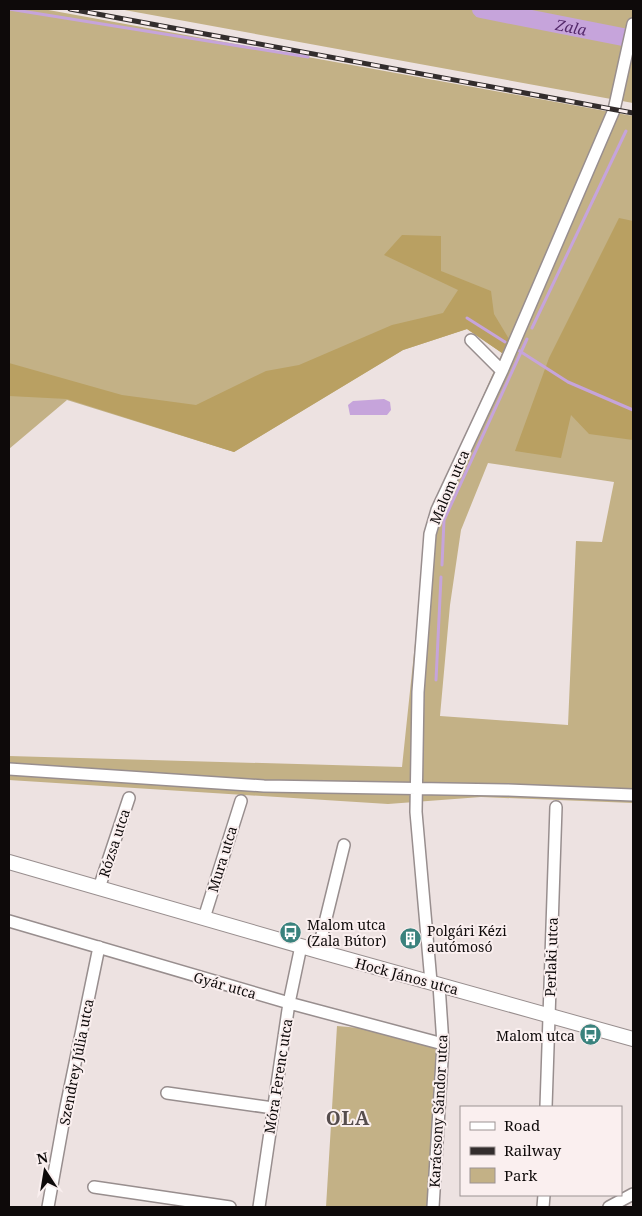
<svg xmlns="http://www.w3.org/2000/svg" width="642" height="1216" font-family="'Noto Serif',serif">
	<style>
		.green { fill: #c3b186; fill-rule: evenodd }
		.forest { fill: #b9a062 }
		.water { fill: #c6a4db }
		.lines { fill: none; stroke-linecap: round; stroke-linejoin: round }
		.stream { stroke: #c6a4db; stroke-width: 3 }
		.river { stroke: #c6a4db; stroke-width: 18 }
		.minor-casing { stroke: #988e8e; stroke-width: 14 }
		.major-casing { stroke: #988e8e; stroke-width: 16 }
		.minor { stroke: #fff; stroke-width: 11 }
		.major { stroke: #fff; stroke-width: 14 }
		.rail-casing { stroke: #332d2d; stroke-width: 5 }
		.rail { stroke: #faefef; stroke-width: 3; stroke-dasharray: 9; stroke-linecap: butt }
		.labels { text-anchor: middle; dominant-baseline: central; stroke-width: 4; stroke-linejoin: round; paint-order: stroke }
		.street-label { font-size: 14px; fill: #0e0a0a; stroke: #faefef }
		.poi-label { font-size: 14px; fill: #0e0a0a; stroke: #faefef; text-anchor: start }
		.water-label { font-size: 15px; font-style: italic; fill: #54296b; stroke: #faefef }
		.district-label { font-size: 19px; font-weight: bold; letter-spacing: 1px; fill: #564d4d; stroke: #faefef }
	</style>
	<rect width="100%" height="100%" fill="#ede2e1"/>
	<path class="green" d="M 9,9 L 43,9 L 633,116 L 633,803 L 481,797 L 388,804 L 9,780 L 9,756 L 402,767 L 428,520 L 502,353 L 467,329 L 403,350 L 234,452 L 67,400 L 9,449 ZM 488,463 L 614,482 L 602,542 L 576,541 L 568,725 L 440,716 L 450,605 L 461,530 Z
		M 119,9 L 633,9 L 633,103 Z
		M 337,1026 L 360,1028 L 437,1048 L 427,1207 L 326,1207 Z"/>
	<path class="forest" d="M 619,218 L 633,221 L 633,440 L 589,434 L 571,415 L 561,458 L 515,451 L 549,358 Z
		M 402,235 L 441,236 L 441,271 L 491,291 L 494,314 L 509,339 L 502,353 L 467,329 L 403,350 L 234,452 L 67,399 L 9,396 L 9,363 L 122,395 L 196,405 L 266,371 L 299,365 L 392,325 L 443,313 L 458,290 L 384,255 Z"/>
	<path class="water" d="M 384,399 L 390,402 L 391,410 L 387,415 L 350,415 L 348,405 L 353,401 Z"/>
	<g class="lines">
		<path class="stream" d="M 9,9 L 308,57
			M 467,318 L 505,342
			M 532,328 L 626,131
			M 518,350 L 568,382 L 633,410
			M 442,565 L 444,520 L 527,339
			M 436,680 L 441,577"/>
		<path class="river" id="s1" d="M 481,9 L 633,39"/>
		<defs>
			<path id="minor" d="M 471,340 L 502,371
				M 9,769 L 264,786 L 507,790 L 633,795
				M 99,888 L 129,798
				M 204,918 L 241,801
				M 9,921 L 289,1003 L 443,1044
				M 318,951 L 344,845
				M 431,982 L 416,812 L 418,692 L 430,534 L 437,510 L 502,371 L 614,110 L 633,24
				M 167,1093 L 273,1108
				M 546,1107 L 556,807
				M 94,1187 L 230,1207
				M 48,1207 L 66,1107 L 99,947
				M 259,1207 L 289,1003 L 301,946
				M 433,1207 L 443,1044 L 439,985
				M 543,1207 L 544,1195
				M 609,1207 L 633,1194"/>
			<path id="major" d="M 9,862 L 318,951 L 633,1039"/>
		</defs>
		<use href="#minor" class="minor-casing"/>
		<use href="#major" class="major-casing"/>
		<use href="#minor" class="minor"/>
		<use href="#major" class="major"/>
		<defs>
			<path id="rail" d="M 70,9 L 633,113"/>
		</defs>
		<use href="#rail" class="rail-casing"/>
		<use href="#rail" class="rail"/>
	</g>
	<defs>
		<symbol id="bus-disc" viewBox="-11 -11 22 22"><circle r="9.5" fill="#3a827d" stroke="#faefef"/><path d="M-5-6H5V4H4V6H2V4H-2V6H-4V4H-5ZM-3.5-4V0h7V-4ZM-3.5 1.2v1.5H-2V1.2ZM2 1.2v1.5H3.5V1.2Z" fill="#fff"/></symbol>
		<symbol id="building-disc" viewBox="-11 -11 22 22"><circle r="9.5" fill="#3a827d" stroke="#faefef"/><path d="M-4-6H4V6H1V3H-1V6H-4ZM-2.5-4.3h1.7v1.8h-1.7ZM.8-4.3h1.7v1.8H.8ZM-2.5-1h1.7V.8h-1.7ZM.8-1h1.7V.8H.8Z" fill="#fff"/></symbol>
	</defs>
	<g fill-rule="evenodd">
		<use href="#bus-disc" x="278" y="920" width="25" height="25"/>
		<use href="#building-disc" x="398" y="926" width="25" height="25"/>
		<use href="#bus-disc" x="578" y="1022" width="25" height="25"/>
	</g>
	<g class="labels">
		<g class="street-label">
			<text transform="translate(449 487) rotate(-67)">Malom utca</text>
			<text transform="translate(114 843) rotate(-72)">Rózsa utca</text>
			<text transform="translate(222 859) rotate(-73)">Mura utca</text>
			<text transform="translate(551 957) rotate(-88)">Perlaki utca</text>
			<text transform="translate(407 976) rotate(15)">Hock János utca</text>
			<text transform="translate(225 985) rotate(16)">Gyár utca</text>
			<text transform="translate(76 1062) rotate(-79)">Szendrey Júlia utca</text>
			<text transform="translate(278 1076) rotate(-81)">Móra Ferenc utca</text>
			<text transform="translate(438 1111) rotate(-87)">Karácsony Sándor utca</text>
		</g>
		<g class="poi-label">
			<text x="307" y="924">Malom utca<tspan x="307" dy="16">(Zala Bútor)</tspan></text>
			<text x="427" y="930">Polgári Kézi<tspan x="427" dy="16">autómosó</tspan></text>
			<text x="575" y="1035" text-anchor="end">Malom utca</text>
		</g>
		<g class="water-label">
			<text stroke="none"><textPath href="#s1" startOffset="92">Zala</textPath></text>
		</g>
		<g class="district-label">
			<text x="348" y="1118">OLA</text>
		</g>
	</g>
	<rect width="642" height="1216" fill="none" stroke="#0e0a0a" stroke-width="20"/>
	<rect x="460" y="1106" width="162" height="90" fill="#faefef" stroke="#9c9393"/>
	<rect x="470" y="1122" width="25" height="8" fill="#ffffff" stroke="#9c9393"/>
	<text x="504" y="1131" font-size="15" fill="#0e0a0a">Road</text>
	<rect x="470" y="1147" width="25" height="8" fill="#332d2d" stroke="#9c9393"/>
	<text x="504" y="1156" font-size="15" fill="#0e0a0a">Railway</text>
	<rect x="470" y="1168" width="25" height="15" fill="#c3b186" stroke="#9c9393"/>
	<text x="504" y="1181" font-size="15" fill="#0e0a0a">Park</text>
	<g transform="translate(45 1171) rotate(348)" stroke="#faefef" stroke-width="4" paint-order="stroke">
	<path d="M0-4L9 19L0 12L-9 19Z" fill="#0e0a0a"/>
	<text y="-8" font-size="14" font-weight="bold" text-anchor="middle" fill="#0e0a0a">N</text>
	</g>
</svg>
